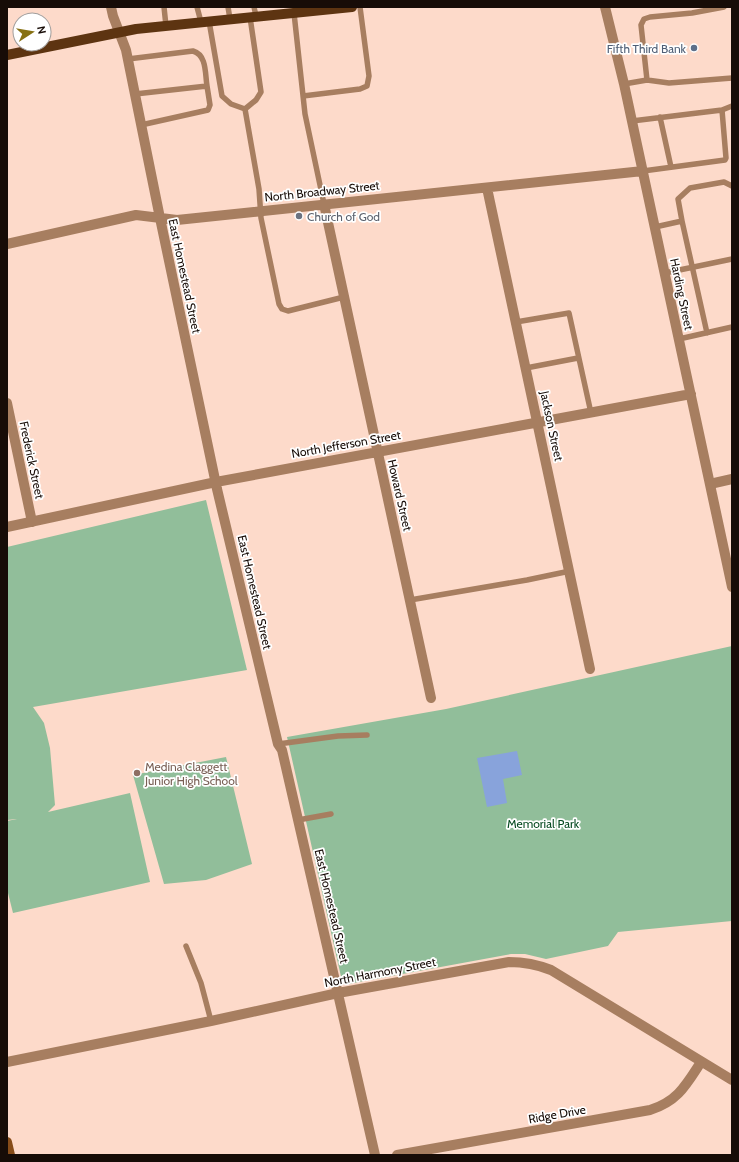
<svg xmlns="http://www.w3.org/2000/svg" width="739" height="1162" font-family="Cabin,sans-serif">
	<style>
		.green { fill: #91be9a }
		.water { fill: #88a3db }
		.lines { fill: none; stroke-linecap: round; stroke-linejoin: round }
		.lane { stroke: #a77e60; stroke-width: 5.5 }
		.street { stroke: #a77e60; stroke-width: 10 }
		.secondary { stroke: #874c19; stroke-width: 10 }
		.primary { stroke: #5d3411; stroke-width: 10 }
		.service-dot { fill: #5c6f8a; stroke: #fff; stroke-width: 1.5 }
		.worship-dot { fill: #6b7280; stroke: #fff; stroke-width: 1.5 }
		.education-dot { fill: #8d6e63; stroke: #fff; stroke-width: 1.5 }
		.labels { text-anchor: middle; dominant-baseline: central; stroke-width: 3.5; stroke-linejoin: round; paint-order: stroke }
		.service-label { font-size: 12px; fill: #4e5e75; stroke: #fff; text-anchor: end }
		.street-label { font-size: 12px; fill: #170c07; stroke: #fff }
		.worship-label { font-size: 12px; fill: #5b616d; stroke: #fff; text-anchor: start }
		.education-label { font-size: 12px; fill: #785e54; stroke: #fff; text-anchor: start }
		.park-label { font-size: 12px; fill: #064b21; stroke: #fff }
	</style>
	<rect width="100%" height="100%" fill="#fddaca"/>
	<path class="green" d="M 206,500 L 247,670 L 33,707 L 44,723 L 50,748 L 55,805 L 48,812 L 130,793 L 150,882 L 13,913 L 7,889 L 7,821 L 17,819 L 7,820 L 7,547 Z
		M 732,646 L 732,921 L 618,932 L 608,946 L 546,959 L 525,954 L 511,954 L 348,984 L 342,981 L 287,737 L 446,709 Z
		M 226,757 L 252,864 L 206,880 L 164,884 L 133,775 Z"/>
	<path class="water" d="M 517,751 L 522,775 L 503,779 L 507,803 L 487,807 L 477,758 Z"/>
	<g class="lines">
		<path class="lane" d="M 164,7 L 166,26
			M 197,7 L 201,22
			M 228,7 L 230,19
			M 254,7 L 256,16
			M 294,13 L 305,114 L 324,204
			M 250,17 L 261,92 L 256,100 L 245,109 L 259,189 L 261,218 L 279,304 L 282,309 L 288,311 L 344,297
			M 209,21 L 222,96 L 231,104 L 245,109
			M 128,59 L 193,51 C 207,55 205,74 207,86 L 135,94
			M 647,80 L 669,83 L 732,78
			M 624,84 L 647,80 L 641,25 L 644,19 L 650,17 L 692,13 L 724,7
			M 303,96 L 360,89 L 367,86 L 369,76 L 360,7
			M 660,117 L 671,167
			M 632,121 L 722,110 L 732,106
			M 141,125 L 208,110 L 210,105 L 207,86
			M 643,171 L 725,160 L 726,158 L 722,110
			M 682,221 L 707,333
			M 655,227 L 682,221 L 678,199 L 690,188 L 724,182 L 732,186
			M 665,273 L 732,259
			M 516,322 L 569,313 L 591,413
			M 679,339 L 732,327
			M 526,368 L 578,358
			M 410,600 L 527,580 L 570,571
			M 278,744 L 338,736 L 367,735
			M 298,820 L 331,814
			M 186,946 L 201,983 L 211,1021"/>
		<path class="street" d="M 111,7 L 113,16 L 126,50 L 160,218 L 217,489 L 278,744 L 282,750 L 375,1155
			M 605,7 L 624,84 L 732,587
			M 487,188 L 590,669
			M 324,204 L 431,698
			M 7,244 L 136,215 L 177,220 L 643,171
			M 7,403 L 32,522
			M 710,484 L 732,479
			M 7,527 L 216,482 L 691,394
			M 7,1062 L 211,1021 L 338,993 L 509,962 C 524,962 536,964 551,970 L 732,1080
			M 397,1155 L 650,1110 C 678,1101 686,1085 701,1062"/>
		<path class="secondary" d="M 7,1142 L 10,1155"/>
		<path class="primary" d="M 7,55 L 136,29 L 352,7"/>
	</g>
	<circle class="service-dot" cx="694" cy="48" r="4"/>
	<circle class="worship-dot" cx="299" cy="216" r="4"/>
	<circle class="education-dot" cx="137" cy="773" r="4"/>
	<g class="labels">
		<g class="service-label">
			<text x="686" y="48">Fifth Third Bank</text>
		</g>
		<g class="street-label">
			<text transform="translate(322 191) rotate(-6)">North Broadway Street</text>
			<text transform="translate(185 276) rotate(78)">East Homestead Street</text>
			<text transform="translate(682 294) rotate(78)">Harding Street</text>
			<text transform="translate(552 426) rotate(78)">Jackson Street</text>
			<text transform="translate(346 444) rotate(-10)">North Jefferson Street</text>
			<text transform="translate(32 460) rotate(78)">Frederick Street</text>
			<text transform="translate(400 495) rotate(77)">Howard Street</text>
			<text transform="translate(255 592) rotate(77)">East Homestead Street</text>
			<text transform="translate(332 906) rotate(77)">East Homestead Street</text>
			<text transform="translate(380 972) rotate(-11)">North Harmony Street</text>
			<text transform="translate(557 1114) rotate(-10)">Ridge Drive</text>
		</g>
		<g class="worship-label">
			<text x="307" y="216">Church of God</text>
		</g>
		<g class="education-label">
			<text x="145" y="766">Medina Claggett<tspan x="145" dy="14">Junior High School</tspan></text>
		</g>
		<g class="park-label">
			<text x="543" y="823">Memorial Park</text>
		</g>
	</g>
	<rect width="739" height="1162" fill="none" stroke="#170c07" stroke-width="16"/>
	<g transform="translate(32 32) rotate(78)"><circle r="19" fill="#ffffff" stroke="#a29e9c"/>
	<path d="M0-3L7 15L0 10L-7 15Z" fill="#877113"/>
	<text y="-6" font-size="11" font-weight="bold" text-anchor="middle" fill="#170c07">N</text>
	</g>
</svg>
